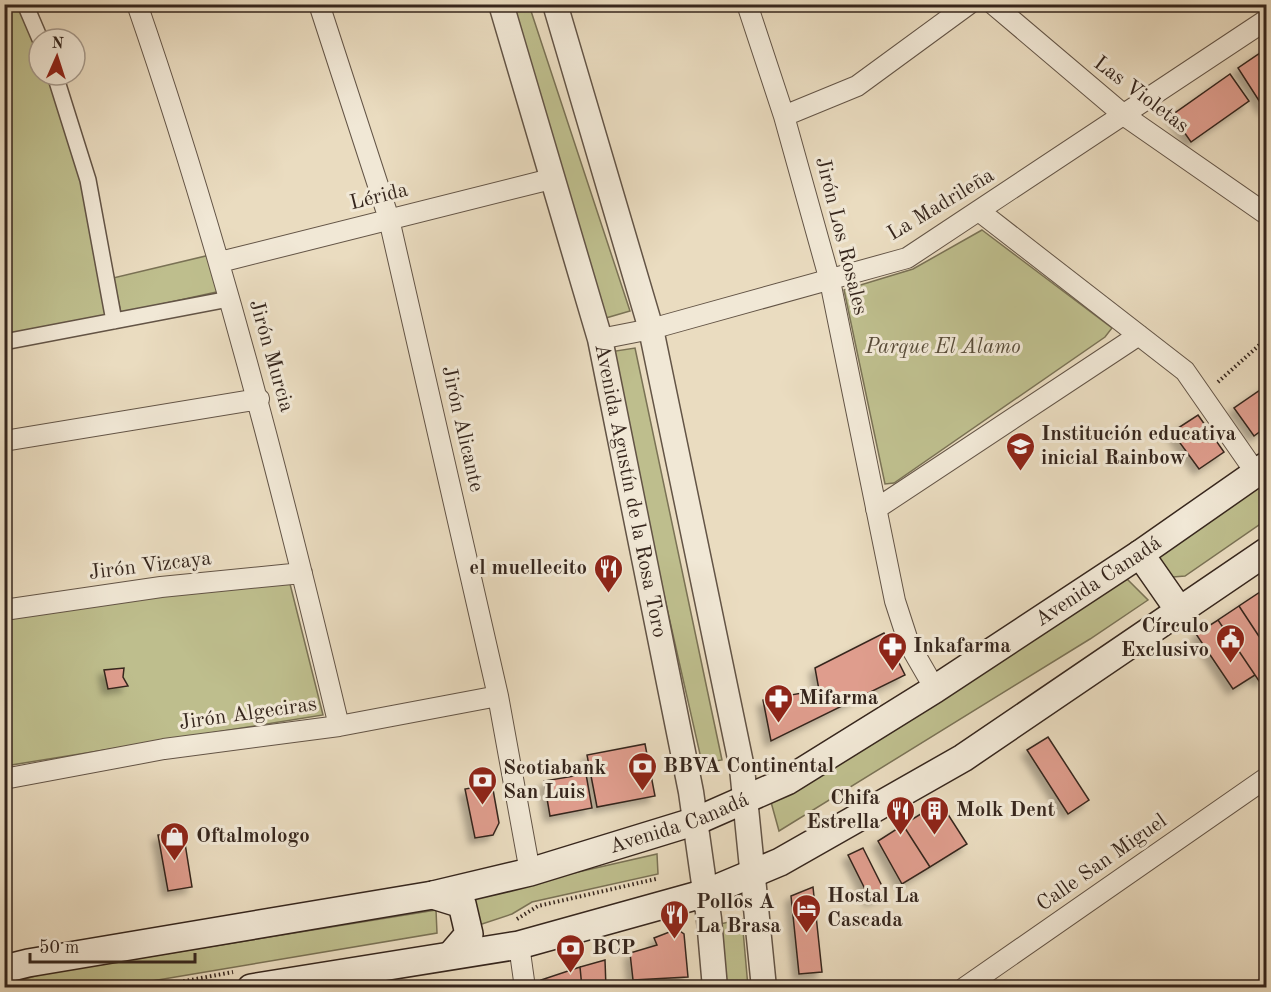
<svg xmlns="http://www.w3.org/2000/svg" width="1271" height="992" font-family="'Old Standard TT',serif">
	<style>
		.green { fill: #bebe8d; stroke: #7a7255; stroke-width: 1.5 }
		.building { fill: #df9d8d; stroke: #36261d; stroke-width: 1.5; filter: url(#shadow) }
		.lines { fill: none; stroke-linecap: round; stroke-linejoin: round }
		.pedestrian-casing { stroke: #635446; stroke-width: 18 }
		.minor-casing { stroke: #635446; stroke-width: 22 }
		.tertiary-casing { stroke: #635446; stroke-width: 27 }
		.secondary-casing { stroke: #36261d; stroke-width: 30 }
		.path { stroke: #36261d; stroke-width: 4; stroke-dasharray: 1.5 3; stroke-linecap: butt }
		.pedestrian { stroke: #f1e8d6; stroke-width: 15 }
		.minor { stroke: #f1e8d6; stroke-width: 20 }
		.tertiary { stroke: #f1e8d6; stroke-width: 24 }
		.secondary { stroke: #f1e8d6; stroke-width: 27 }
		.labels { text-anchor: middle; dominant-baseline: central; stroke-width: 6; stroke-linejoin: round; paint-order: stroke }
		.street-label { font-size: 21px; fill: #36261d; stroke: #f1e8d6 }
		.park-label { font-size: 21px; font-style: italic; fill: #584c39; stroke: #f1e8d6 }
		.poi-label { font-size: 21px; font-weight: bold; fill: #36261d; stroke: #f1e8d6; text-anchor: start }
	</style>
	<defs>
		<filter id="shadow"><feDropShadow dx="-5.5" dy="5.5" stdDeviation="3" flood-color="#0004"/></filter>
	</defs>
	<rect width="100%" height="100%" fill="#eadcc0"/>
	<filter id="stains"><feTurbulence type="fractalNoise" baseFrequency=".00333" numOctaves="4"/><feColorMatrix values="0 0 0 0 .2 0 0 0 0 .09 0 0 0 0 .02 0 0 0 .5 -.17"/></filter>
	<radialGradient id="worn" r=".72"><stop offset=".6" stop-color="#630" stop-opacity="0"/><stop offset="1" stop-color="#630" stop-opacity=".3"/></radialGradient>
	<path class="green" d="M 4,5 L 19,5 L 39,49 L 39,75 L 50,75 L 80,179 L 108,317 L 4,336 Z
		M 505,5 L 529,5 L 630,311 L 599,320 Z
		M 982,230 L 1112,328 L 1105,337 L 894,483 L 885,484 L 844,290 L 913,269 Z
		M 210,255 L 221,291 L 121,313 L 113,278 Z
		M 635,348 L 722,760 L 702,763 L 609,352 Z
		M 1266,478 L 1266,520 L 1185,576 L 1173,577 L 1155,562 L 1162,547 Z
		M 288,576 L 323,715 L 5,766 L 5,616 Z
		M 1125,577 L 1148,600 L 1090,639 L 779,831 L 771,802 Z
		M 657,854 L 658,874 L 532,902 L 512,914 L 476,926 L 473,896 Z
		M 436,910 L 437,933 L 116,987 L 5,988 L 5,985 L 42,974 Z
		M 742,919 L 748,987 L 726,987 L 720,924 Z"/>
	<path class="building" d="M 1266,49 L 1266,109 L 1265,110 L 1238,68 Z
		M 1230,74 L 1249,101 L 1191,142 L 1172,115 Z
		M 1266,386 L 1266,427 L 1254,436 L 1234,408 Z
		M 1198,415 L 1224,452 L 1199,469 L 1172,432 Z
		M 1260,592 L 1266,601 L 1266,647 L 1239,606 Z
		M 1239,606 L 1266,647 L 1266,676 L 1259,681 L 1218,620 Z
		M 1218,620 L 1255,675 L 1233,689 L 1196,634 Z
		M 884,633 L 905,675 L 771,741 L 763,700 L 819,690 L 815,668 Z
		M 124,668 L 123,677 L 128,686 L 108,689 L 104,670 Z
		M 1048,737 L 1089,800 L 1068,814 L 1027,750 Z
		M 645,744 L 655,796 L 597,807 L 587,755 Z
		M 586,774 L 592,808 L 550,816 L 544,781 Z
		M 492,784 L 499,823 L 493,835 L 475,838 L 465,789 Z
		M 940,802 L 967,844 L 930,867 L 903,825 Z
		M 903,825 L 930,867 L 902,884 L 878,841 Z
		M 183,831 L 192,887 L 168,891 L 158,835 Z
		M 863,848 L 886,894 L 871,901 L 848,855 Z
		M 813,887 L 822,972 L 799,974 L 791,896 Z
		M 677,929 L 684,934 L 688,977 L 633,980 L 630,953 L 657,945 L 654,938 Z
		M 605,960 L 606,988 L 582,988 L 580,967 Z
		M 580,967 L 582,988 L 542,988 L 541,980 Z"/>
	<g class="lines">
		<defs>
			<path id="pedestrian" d="M 25,4 L 40,39
				M 55,75 L 88,180 L 114,321
				M 4,342 L 229,299"/>
			<path id="minor" d="M 137,4 C 219,241 281,483 339,726
				M 319,4 L 389,219 L 498,696 L 530,872
				M 747,4 L 784,116 L 830,281 L 895,601 L 909,644 L 935,689
				M 993,4 L 1125,116 L 1266,214
				M 784,116 L 857,86 L 969,4
				M 979,211 L 1185,371 L 1256,473
				M 220,262 L 551,179
				M 600,339 L 651,329 L 907,258 L 1266,20
				M 4,441 L 259,399
				M 876,509 L 1139,335
				M 4,610 L 161,587 L 302,573
				M 4,779 L 164,749 L 339,726 L 498,696
				M 519,945 L 525,988
				M 964,988 L 1266,778
				M 1265,988 L 1266,987"/>
			<g id="tertiary">
				<path id="s1" d="M 501,4 L 600,339 L 691,792 L 709,919 L 715,988"/>
				<path d="M 555,4 L 651,329 L 742,768 L 764,988"/>
			</g>
			<g id="secondary">
				<path d="M 1140,554 L 1179,610"/>
				<path d="M 433,895 L 462,904 L 469,934 L 451,955"/>
				<path id="s2" d="M 4,969 L 28,963 L 433,895 L 530,872 L 696,821 L 787,781 L 935,689 L 1140,554 L 1266,466"/>
				<path d="M 251,988 L 519,945 L 706,893 L 780,862 L 963,758 L 1266,552"/>
			</g>
		</defs>
		<use href="#pedestrian" class="pedestrian-casing"/>
		<use href="#minor" class="minor-casing"/>
		<use href="#tertiary" class="tertiary-casing"/>
		<use href="#secondary" class="secondary-casing"/>
		<path class="path" d="M 1218,382 L 1266,339
			M 517,919 L 538,906 L 656,879
			M 148,988 L 233,972"/>
		<use href="#pedestrian" class="pedestrian"/>
		<use href="#minor" class="minor"/>
		<use href="#tertiary" class="tertiary"/>
		<use href="#secondary" class="secondary"/>
	</g>
	<defs>
		<symbol id="school-pin" viewBox="-11 -11 22 30"><path d="M0 17L-7.5 6A9.5 9.5 0 1 1 7.5 6Z" fill="#8f2418" stroke="#f1e8d6"/><path d="M0-5L7-2L0 1L-7-2ZM-4 1L0 2.5L4 1V4Q0 6-4 4Z" fill="#fff"/></symbol>
		<symbol id="restaurant-pin" viewBox="-11 -11 22 30"><path d="M0 17L-7.5 6A9.5 9.5 0 1 1 7.5 6Z" fill="#8f2418" stroke="#f1e8d6"/><path d="M-5-6h1v4h1v-4h1v4h1v-4h1v5L-1.5 .5V6h-2V.5L-5-1ZM5-6V6H3V1.5H1.5Q1.5-4 5-6Z" fill="#fff"/></symbol>
		<symbol id="civic-pin" viewBox="-11 -11 22 30"><path d="M0 17L-7.5 6A9.5 9.5 0 1 1 7.5 6Z" fill="#8f2418" stroke="#f1e8d6"/><path d="M-.6-6.5H3V-4.5H.6V-3L4-1V1h2V6H-6V1h2V-1L-.6-3ZM-1.2 2.5V6h2.4V2.5Z" fill="#fff"/></symbol>
		<symbol id="pharmacy-pin" viewBox="-11 -11 22 30"><path d="M0 17L-7.5 6A9.5 9.5 0 1 1 7.5 6Z" fill="#8f2418" stroke="#f1e8d6"/><path d="M-2-6h4v4h4v4h-4v4h-4v-4h-4v-4h4Z" fill="#fff"/></symbol>
		<symbol id="bank-pin" viewBox="-11 -11 22 30"><path d="M0 17L-7.5 6A9.5 9.5 0 1 1 7.5 6Z" fill="#8f2418" stroke="#f1e8d6"/><path d="M-6-4H6V4H-6ZM0-2.3a2.3 2.3 0 1 0 0 4.6a2.3 2.3 0 1 0 0-4.6Z" fill="#fff"/></symbol>
		<symbol id="building-pin" viewBox="-11 -11 22 30"><path d="M0 17L-7.5 6A9.5 9.5 0 1 1 7.5 6Z" fill="#8f2418" stroke="#f1e8d6"/><path d="M-4-6H4V6H1V3H-1V6H-4ZM-2.5-4.3h1.7v1.8h-1.7ZM.8-4.3h1.7v1.8H.8ZM-2.5-1h1.7V.8h-1.7ZM.8-1h1.7V.8H.8Z" fill="#fff"/></symbol>
		<symbol id="shop-pin" viewBox="-11 -11 22 30"><path d="M0 17L-7.5 6A9.5 9.5 0 1 1 7.5 6Z" fill="#8f2418" stroke="#f1e8d6"/><path d="M-5-2.5h2.3a2.7 3.5 0 0 1 5.4 0H5L5.5 6h-11ZM-1.5-2.5h3a1.5 2.3 0 0 0-3 0Z" fill="#fff"/></symbol>
		<symbol id="hotel-pin" viewBox="-11 -11 22 30"><path d="M0 17L-7.5 6A9.5 9.5 0 1 1 7.5 6Z" fill="#8f2418" stroke="#f1e8d6"/><path d="M-6-4.5h1.5V1H6V5H4.5V3h-9V5H-6ZM-4 0a1.8 1.8 0 1 1 3.6 0ZM.5 0V-2.5h3Q6-2.5 6 0Z" fill="#fff"/></symbol>
	</defs>
	<g fill-rule="evenodd">
		<use href="#school-pin" x="1004" y="430" width="33" height="45"/>
		<use href="#restaurant-pin" x="592" y="552" width="33" height="45"/>
		<use href="#civic-pin" x="1214" y="622" width="33" height="45"/>
		<use href="#pharmacy-pin" x="876" y="630" width="33" height="45"/>
		<use href="#pharmacy-pin" x="762" y="682" width="33" height="45"/>
		<use href="#bank-pin" x="626" y="750" width="33" height="45"/>
		<use href="#bank-pin" x="466" y="764" width="33" height="45"/>
		<use href="#restaurant-pin" x="884" y="794" width="33" height="45"/>
		<use href="#building-pin" x="918" y="794" width="33" height="45"/>
		<use href="#shop-pin" x="158" y="820" width="33" height="45"/>
		<use href="#hotel-pin" x="790" y="892" width="33" height="45"/>
		<use href="#restaurant-pin" x="658" y="898" width="33" height="45"/>
		<use href="#bank-pin" x="554" y="932" width="33" height="45"/>
	</g>
	<g class="labels">
		<g class="street-label">
			<text transform="translate(1141 95) rotate(37)">Las Violetas</text>
			<text transform="translate(379 197) rotate(-14)">Lérida</text>
			<text transform="translate(941 205) rotate(-31)">La Madrileña</text>
			<text transform="translate(841 236) rotate(76)">Jirón Los Rosales</text>
			<text transform="translate(271 356) rotate(74)">Jirón Murcia</text>
			<text transform="translate(462 429) rotate(77)">Jirón Alicante</text>
			<text stroke="none"><textPath href="#s1" startOffset="504">Avenida Agustín de la Rosa Toro</textPath></text>
			<text transform="translate(150 566) rotate(-7)">Jirón Vizcaya</text>
			<text stroke="none"><textPath href="#s2" startOffset="1178">Avenida Canadá</textPath></text>
			<text transform="translate(248 714) rotate(-8)">Jirón Algeciras</text>
			<text stroke="none"><textPath href="#s2" startOffset="692">Avenida Canadá</textPath></text>
			<text transform="translate(1102 863) rotate(-35)">Calle San Miguel</text>
		</g>
		<g class="park-label">
			<text x="943" y="347">Parque El Alamo</text>
		</g>
		<g class="poi-label">
			<text x="1041" y="434">Institución educativa<tspan x="1041" dy="24">inicial Rainbow</tspan></text>
			<text x="587" y="568" text-anchor="end">el muellecito</text>
			<text x="1209" y="626" text-anchor="end">Círculo<tspan x="1209" dy="24">Exclusivo</tspan></text>
			<text x="913" y="646">Inkafarma</text>
			<text x="799" y="698">Mifarma</text>
			<text x="663" y="766">BBVA Continental</text>
			<text x="503" y="768">Scotiabank<tspan x="503" dy="24">San Luis</tspan></text>
			<text x="880" y="798" text-anchor="end">Chifa<tspan x="880" dy="24">Estrella</tspan></text>
			<text x="956" y="810">Molk Dent</text>
			<text x="196" y="836">Oftalmologo</text>
			<text x="827" y="896">Hostal La<tspan x="827" dy="24">Cascada</tspan></text>
			<text x="696" y="902">Pollos A<tspan x="696" dy="24">La Brasa</tspan></text>
			<text x="592" y="948">BCP</text>
		</g>
	</g>
	<rect width="1271" height="992" fill="none" stroke="#eadcc0" stroke-width="24"/>
	<rect x="6" y="6" width="1259" height="980" fill="none" stroke="#36261d" stroke-width="3"/>
	<rect x="12" y="12" width="1247" height="968" fill="none" stroke="#36261d" stroke-width="1.5"/>
	<g transform="translate(57 57) rotate(3)"><circle r="28" fill="#f1e8d6" stroke="#a69a8c" stroke-width="1.5"/>
	<path d="M0-4.5L10 22L0 15L-10 22Z" fill="#8f2418"/>
	<text y="-9" font-size="16" font-weight="bold" text-anchor="middle" fill="#36261d">N</text>
	</g>
	<path d="M30 953v9h165v-9" fill="none" stroke="#36261d" stroke-width="3"/>
	<text x="39" y="953" font-size="18" fill="#36261d" stroke="#f1e8d6" stroke-width="4.5" paint-order="stroke">50 m</text>
	<rect width="100%" height="100%" filter="url(#stains)"/>
	<rect width="100%" height="100%" fill="url(#worn)"/>
</svg>
